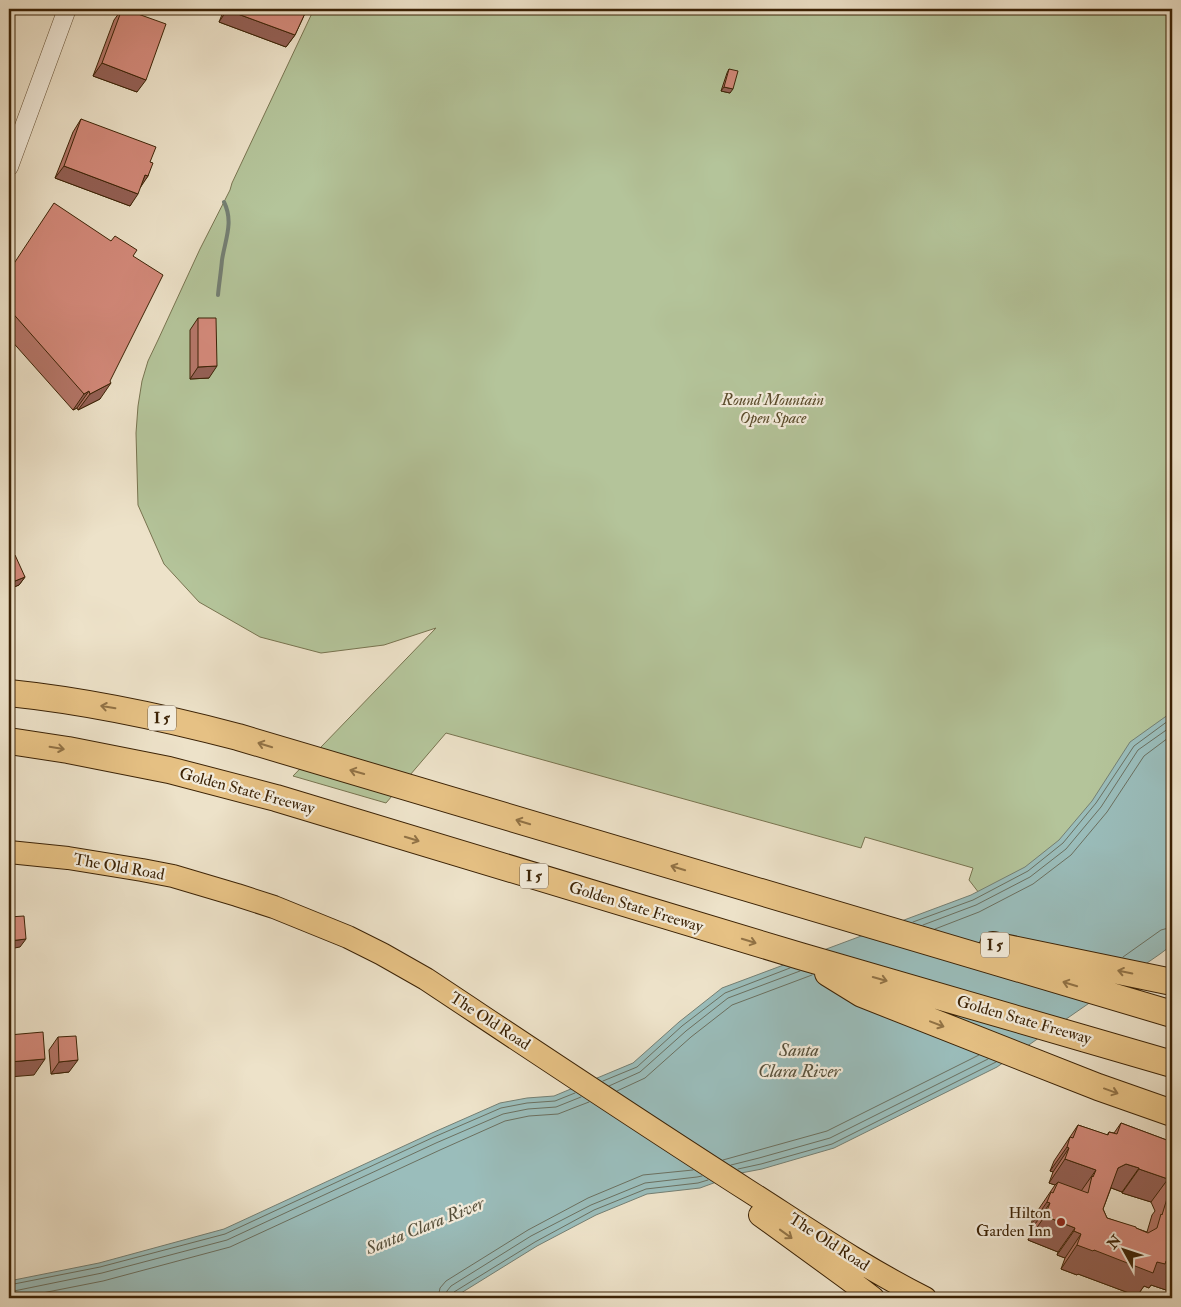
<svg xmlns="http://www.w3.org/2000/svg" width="1181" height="1307" font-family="'IM FELL Double Pica',serif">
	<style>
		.green { fill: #b4c49a; stroke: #787450 }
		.water { fill: #9abdbb; stroke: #747f73 }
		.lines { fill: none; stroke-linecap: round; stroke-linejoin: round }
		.shore { stroke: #6b7060; stroke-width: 1 }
		.stream { stroke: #747f73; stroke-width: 4 }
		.tertiary-casing { stroke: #685337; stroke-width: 19 }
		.primary-casing { stroke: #3c2306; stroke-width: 24 }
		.motorway-casing { stroke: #3c2306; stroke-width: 28 }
		.tertiary { stroke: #f3ecdc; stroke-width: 18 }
		.primary { stroke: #e6c184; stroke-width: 22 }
		.motorway { stroke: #e6c184; stroke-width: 26 }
		.wall { fill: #b57669; stroke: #3c2306; fill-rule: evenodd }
		.shaded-wall { fill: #946055; stroke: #3c2306 }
		.building { fill: #d3897a; stroke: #3c2306; fill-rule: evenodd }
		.oneway { stroke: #917245 }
		.poi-dot { fill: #8f2418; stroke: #f3ecdc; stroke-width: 2 }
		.labels { text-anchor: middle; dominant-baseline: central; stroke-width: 4.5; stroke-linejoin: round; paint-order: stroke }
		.shield { fill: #f3ecdc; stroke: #735f46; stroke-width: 1 }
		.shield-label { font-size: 15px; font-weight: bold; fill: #3c2306 }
		.park-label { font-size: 16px; font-style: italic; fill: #5a4b2b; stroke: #f3ecdc }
		.street-label { font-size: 16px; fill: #3c2306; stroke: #f3ecdc }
		.poi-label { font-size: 16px; fill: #3c2306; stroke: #f3ecdc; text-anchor: end }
		.water-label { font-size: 18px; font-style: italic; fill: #58513c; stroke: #f3ecdc }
	</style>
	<rect width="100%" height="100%" fill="#ede2c9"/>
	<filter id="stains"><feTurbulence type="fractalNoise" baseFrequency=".004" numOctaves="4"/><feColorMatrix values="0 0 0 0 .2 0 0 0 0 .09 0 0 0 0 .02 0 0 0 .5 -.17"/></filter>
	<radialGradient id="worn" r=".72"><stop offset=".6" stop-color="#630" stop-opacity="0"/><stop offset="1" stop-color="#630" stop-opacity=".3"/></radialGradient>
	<path class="green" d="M 314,9 L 1172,9 L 1172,920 L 989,906 L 969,880 L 973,868 L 865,837 L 861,848 L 446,733 L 386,803 L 293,776 L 436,628 L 384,645 L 321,653 L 260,637 L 199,602 L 164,564 L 138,505 L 136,433 L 138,406 L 142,381 L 148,361 L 158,340 L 200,249 L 230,190 L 232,183 Z"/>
	<path class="water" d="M 1172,712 L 1172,945 L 1160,954 L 997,1067 L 834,1148 L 762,1169 L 741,1173 L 700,1188 L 647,1194 L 596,1215 L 537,1246 L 453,1298 L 9,1298 L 9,1281 L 99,1263 L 224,1229 L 432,1133 L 500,1103 L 527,1098 L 554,1096 L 633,1063 L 679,1022 L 722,988 L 971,895 L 1025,867 L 1059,840 L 1092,801 L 1130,742 Z"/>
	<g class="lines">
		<path class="shore" d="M 913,922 L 973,900 L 1028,871 L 1063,843 L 1096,803 L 1134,746 L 1172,718
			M 923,925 L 976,905 L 1030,877 L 1066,849 L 1101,807 L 1138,750 L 1172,726
			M 935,929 L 979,912 L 1033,884 L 1071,855 L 1107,812 L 1144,756 L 1172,735
			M 1123,957 L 1161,930 L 1172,927
			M 603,1081 L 637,1067 L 682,1026 L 725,993 L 790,968
			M 609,1086 L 640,1072 L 686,1031 L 728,998 L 800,971
			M 617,1091 L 645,1078 L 691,1037 L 732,1005 L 812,975
			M 723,1160 L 827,1131 L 979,1055
			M 731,1165 L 759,1158 L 830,1138 L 988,1059
			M 738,1169 L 761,1164 L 832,1144 L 996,1062
			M 9,1285 L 100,1267 L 225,1234 L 434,1137 L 501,1108 L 527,1103 L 555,1101 L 575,1093
			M 9,1292 L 102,1273 L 227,1240 L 436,1143 L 503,1114 L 528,1109 L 556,1107 L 581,1097
			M 17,1298 L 103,1281 L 230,1247 L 440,1150 L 505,1121 L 529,1116 L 558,1114 L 589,1102
			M 438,1298 L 440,1288 L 446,1281 L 528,1230 L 588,1198 L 643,1175 L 693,1170
			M 445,1298 L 447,1291 L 451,1286 L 531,1236 L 591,1205 L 645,1183 L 697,1177 L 702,1176
			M 452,1298 L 452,1295 L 454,1292 L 535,1242 L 594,1210 L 646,1189 L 698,1183 L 708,1180"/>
		<path class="stream" d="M 218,295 C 219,284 221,272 222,260 C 225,240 234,222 224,202"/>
		<defs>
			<path id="tertiary" d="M 9,167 L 67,9"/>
			<path id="primary" d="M 9,852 L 68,858 L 142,870 L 173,876 L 237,895 L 274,907 L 348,937 L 382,954 L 426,979 C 533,1050 639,1121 747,1190 C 805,1227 863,1267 925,1298
				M 760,1215 L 848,1279 L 873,1298"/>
			<path id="motorway" d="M 9,693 C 87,701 162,717 238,737 L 1172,1014
				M 9,741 L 68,750 L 169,770 L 276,798 L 800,956 L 1172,1064
				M 993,945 L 1172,982
				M 828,973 L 862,994 L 1098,1087 L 1172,1113"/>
		</defs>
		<use href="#tertiary" class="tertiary-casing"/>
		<use href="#primary" class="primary-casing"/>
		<use href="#motorway" class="motorway-casing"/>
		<use href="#tertiary" class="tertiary"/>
		<use href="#primary" class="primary"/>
		<use href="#motorway" class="motorway"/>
	</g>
	<path class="wall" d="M 122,9 L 137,92 L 93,76 L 114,20 Z
		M 215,9 L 307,9 L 295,35 L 286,47 L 219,22 L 223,12 Z
		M 729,69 L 730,93 L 721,91 L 727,73 Z
		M 81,119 L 150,162 L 148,176 L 141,185 L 130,206 L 55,178 L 73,132 Z
		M 133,256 L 100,399 L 78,410 L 77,408 L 73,410 L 9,338 L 9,270 Z
		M 198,318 L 209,378 L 190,379 L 190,330 Z
		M 9,557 L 25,577 L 19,585 L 9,589 Z
		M 58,1037 L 69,1072 L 51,1074 L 49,1050 Z
		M 1121,1123 L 1172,1142 L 1172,1292 L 1151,1285 L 1149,1288 L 1144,1286 L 1137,1296 L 1078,1274 L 1077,1275 L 1061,1269 L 1065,1258 L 1057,1255 L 1058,1252 L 1028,1240 L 1033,1227 L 1030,1226 L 1034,1216 L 1055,1185 L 1049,1183 L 1053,1172 L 1050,1171 L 1054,1161 L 1078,1125 L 1107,1135 L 1109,1132 L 1114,1133 ZM 1111,1188 L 1122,1192 L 1122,1193 L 1151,1202 L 1155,1211 L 1152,1215 L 1147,1232 L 1107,1218 L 1103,1209 Z"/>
	<path class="shaded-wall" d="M 215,9 L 225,9 L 223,12 Z
		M 227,10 L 295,35 L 286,47 L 219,22 Z
		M 102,63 L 146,80 L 137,92 L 93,76 Z
		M 724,87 L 733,89 L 730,93 L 721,91 Z
		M 64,166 L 138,194 L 130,206 L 55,178 Z
		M 145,175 L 148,176 L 140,188 Z
		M 217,366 L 209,378 L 190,379 L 198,367 Z
		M 111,383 L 100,399 L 78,410 L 90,394 Z
		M 89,391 L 77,408 L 73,410 L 84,394 Z
		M 25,577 L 19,585 L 9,589 L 15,581 Z
		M 26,939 L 20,947 L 9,949 L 9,941 Z
		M 45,1059 L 34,1075 L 9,1077 L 9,1062 Z
		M 78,1060 L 69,1072 L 51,1074 L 59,1062 Z
		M 1067,1147 L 1069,1148 L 1053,1172 L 1050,1171 Z
		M 1065,1159 L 1096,1170 L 1079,1194 L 1058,1182 L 1055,1185 L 1049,1183 Z
		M 1126,1164 L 1139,1168 L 1122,1192 L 1109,1187 L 1118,1168 Z
		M 1139,1169 L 1168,1179 L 1151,1202 L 1122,1193 Z
		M 1047,1202 L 1050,1203 L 1033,1227 L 1030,1226 Z
		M 1045,1216 L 1075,1228 L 1058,1252 L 1028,1240 Z
		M 1074,1231 L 1081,1234 L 1065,1258 L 1057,1255 Z
		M 1077,1245 L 1094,1250 L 1157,1262 L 1166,1261 L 1172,1263 L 1172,1292 L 1151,1285 L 1149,1288 L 1144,1286 L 1137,1296 L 1078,1274 L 1077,1275 L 1061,1269 Z"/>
	<path class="building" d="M 122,9 L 124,9 L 166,24 L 146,80 L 102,63 Z
		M 228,9 L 307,9 L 295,35 L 227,10 Z
		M 729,69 L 738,71 L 733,89 L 724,87 Z
		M 81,119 L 156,147 L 150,162 L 153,163 L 148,176 L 145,175 L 138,194 L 64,166 Z
		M 54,203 L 111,241 L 115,236 L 137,250 L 133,256 L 163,275 L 110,381 L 111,383 L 90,394 L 89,391 L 84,394 L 9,309 L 9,271 Z
		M 198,318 L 216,318 L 217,366 L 198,367 Z
		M 15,555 L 25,577 L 15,581 L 9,566 L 9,557 Z
		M 24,916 L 26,939 L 9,941 L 9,917 Z
		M 43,1032 L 45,1059 L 9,1062 L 9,1035 Z
		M 76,1036 L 78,1060 L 59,1062 L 58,1037 Z
		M 1121,1123 L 1172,1142 L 1172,1263 L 1166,1261 L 1165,1264 L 1157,1262 L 1153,1273 L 1094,1250 L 1093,1251 L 1077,1245 L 1081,1234 L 1074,1231 L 1075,1228 L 1045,1216 L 1050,1203 L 1047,1202 L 1051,1192 L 1053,1193 L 1058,1182 L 1088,1193 L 1092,1176 L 1093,1177 L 1096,1170 L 1065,1159 L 1069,1148 L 1067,1147 L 1070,1137 L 1073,1138 L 1078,1125 L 1108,1135 L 1109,1132 L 1117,1134 ZM 1126,1164 L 1139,1168 L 1139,1169 L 1168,1179 L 1172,1187 L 1170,1192 L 1169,1192 L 1162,1215 L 1161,1214 L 1157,1228 L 1148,1233 L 1136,1228 L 1136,1227 L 1107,1218 L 1103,1209 L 1118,1168 Z"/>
	<defs><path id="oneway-shaft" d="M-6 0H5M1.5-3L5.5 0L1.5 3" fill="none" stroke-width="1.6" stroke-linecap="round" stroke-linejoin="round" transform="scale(1.25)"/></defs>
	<g class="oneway">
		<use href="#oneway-shaft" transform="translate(108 707) rotate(-171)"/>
		<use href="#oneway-shaft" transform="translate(265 745) rotate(-163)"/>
		<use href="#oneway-shaft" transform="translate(57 748) rotate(9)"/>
		<use href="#oneway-shaft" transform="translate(357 772) rotate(-164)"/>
		<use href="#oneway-shaft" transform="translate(523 822) rotate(-163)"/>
		<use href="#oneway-shaft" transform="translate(412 839) rotate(17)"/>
		<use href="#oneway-shaft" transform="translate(678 868) rotate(-163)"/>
		<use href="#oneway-shaft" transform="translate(749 941) rotate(17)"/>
		<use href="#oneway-shaft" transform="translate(1125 972) rotate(-168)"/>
		<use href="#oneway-shaft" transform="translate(880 979) rotate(16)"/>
		<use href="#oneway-shaft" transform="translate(1070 984) rotate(-163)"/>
		<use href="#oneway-shaft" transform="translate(937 1024) rotate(21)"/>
		<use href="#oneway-shaft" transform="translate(1111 1091) rotate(20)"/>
		<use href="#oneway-shaft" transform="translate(786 1234) rotate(36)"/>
	</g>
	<circle class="poi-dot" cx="1061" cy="1222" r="5"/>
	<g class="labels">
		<g class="shield">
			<rect x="148" y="705.5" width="28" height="25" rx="4"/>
			<rect x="520" y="863.5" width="28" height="25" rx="4"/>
			<rect x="981" y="932.5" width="28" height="25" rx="4"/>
		</g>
		<g class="shield-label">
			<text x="162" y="718">I 5</text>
			<text x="534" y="876">I 5</text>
			<text x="995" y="945">I 5</text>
		</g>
		<g class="park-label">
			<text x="773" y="400">Round Mountain<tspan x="773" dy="18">Open Space</tspan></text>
		</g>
		<g class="street-label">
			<text transform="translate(247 791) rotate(15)">Golden State Freeway</text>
			<text transform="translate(119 867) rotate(10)">The Old Road</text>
			<text transform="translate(636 907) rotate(17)">Golden State Freeway</text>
			<text transform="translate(1024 1020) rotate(16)">Golden State Freeway</text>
			<text transform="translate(490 1021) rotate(33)">The Old Road</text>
			<text transform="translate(829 1242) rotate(33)">The Old Road</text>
		</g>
		<g class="poi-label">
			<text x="1051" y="1213">Hilton<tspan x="1051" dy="18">Garden Inn</tspan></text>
		</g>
		<g class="water-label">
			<text x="799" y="1050">Santa<tspan x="799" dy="21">Clara River</tspan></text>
			<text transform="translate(425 1226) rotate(-22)">Santa Clara River</text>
		</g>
	</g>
	<rect width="1181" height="1307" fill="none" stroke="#ede2c9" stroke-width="30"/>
	<rect x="10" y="10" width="1161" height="1287" fill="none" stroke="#3c2306" stroke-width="2.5"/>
	<rect x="15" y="15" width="1151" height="1277" fill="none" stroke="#3c2306"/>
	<g transform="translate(1124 1250) rotate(310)" stroke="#f3ecdc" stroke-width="4" paint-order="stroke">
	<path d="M0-4L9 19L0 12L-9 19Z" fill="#3c2306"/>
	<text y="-8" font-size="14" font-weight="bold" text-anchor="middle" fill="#3c2306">N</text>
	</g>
	<rect width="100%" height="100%" filter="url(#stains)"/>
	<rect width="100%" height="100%" fill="url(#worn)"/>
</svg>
